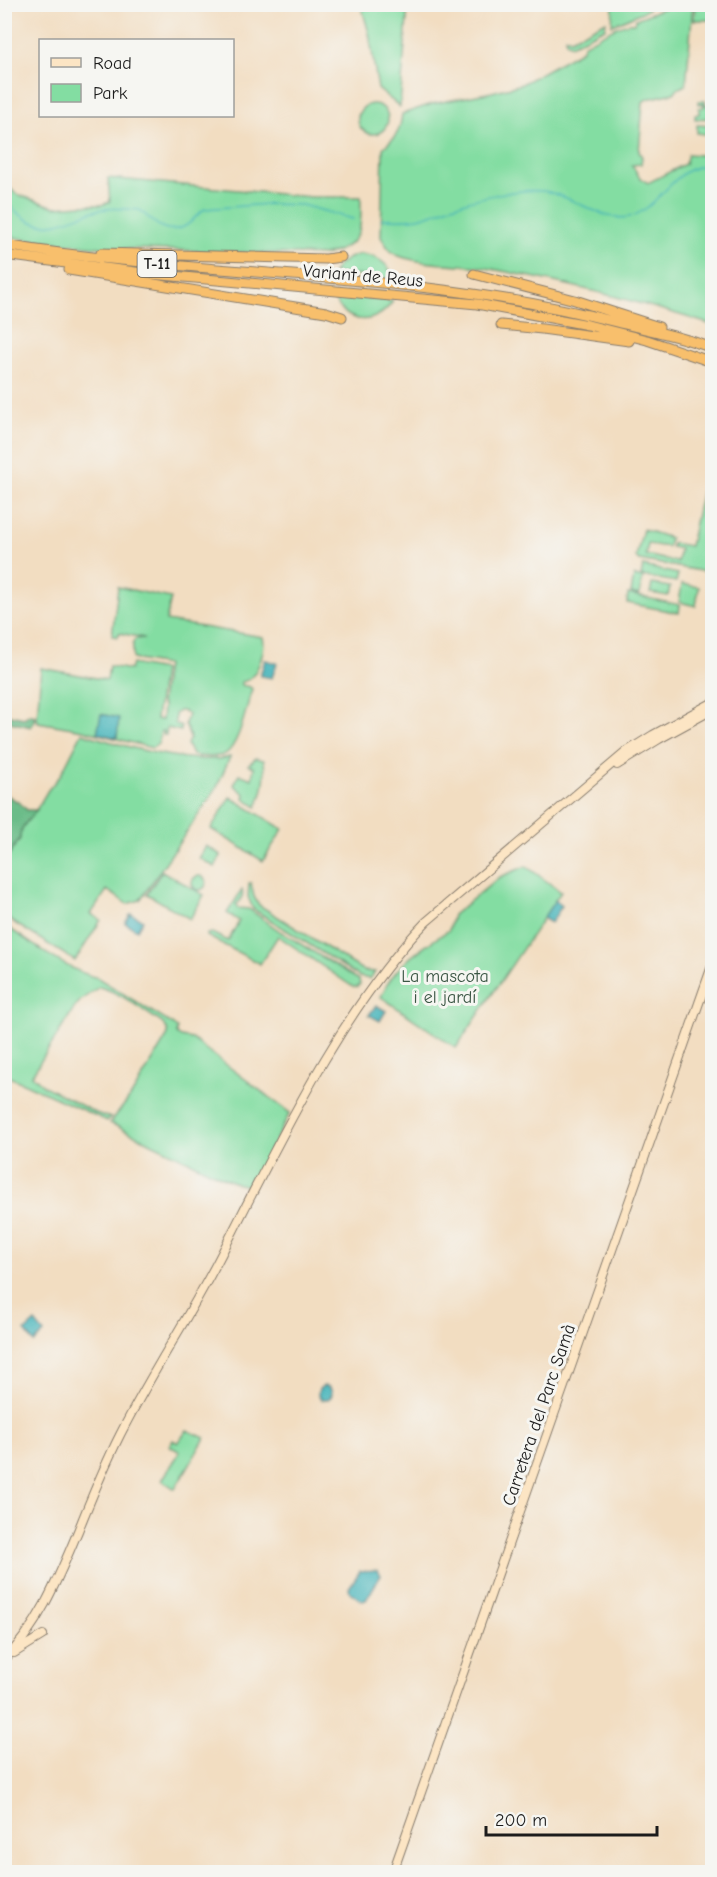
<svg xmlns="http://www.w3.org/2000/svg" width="717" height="1877" font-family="'Comic Neue',sans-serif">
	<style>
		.green { fill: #83dda2; stroke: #507c5f; stroke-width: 1.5 }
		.forest { fill: #6abc88; stroke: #436c52; stroke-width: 1.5 }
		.water { fill: #43b3b9; stroke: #30686a; stroke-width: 1.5 }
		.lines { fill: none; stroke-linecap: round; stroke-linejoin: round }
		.stream { stroke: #43b3b9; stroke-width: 1.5 }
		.secondary-casing { stroke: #877c6e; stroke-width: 10 }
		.highway-casing { stroke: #877c6e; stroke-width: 11 }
		.secondary { stroke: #fce5c4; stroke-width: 8 }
		.highway { stroke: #f8bf6c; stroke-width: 9 }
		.labels { text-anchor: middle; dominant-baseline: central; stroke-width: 6; stroke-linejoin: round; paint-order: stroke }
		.shield { fill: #f6f6f2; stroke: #5d5d5c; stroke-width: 1.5 }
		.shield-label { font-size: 16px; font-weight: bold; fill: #1c1c1c }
		.street-label { font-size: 18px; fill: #1c1c1c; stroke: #f6f6f2 }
		.park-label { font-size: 18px; fill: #3b5644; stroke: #f6f6f2 }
	</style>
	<rect width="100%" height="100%" fill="#f6f6f2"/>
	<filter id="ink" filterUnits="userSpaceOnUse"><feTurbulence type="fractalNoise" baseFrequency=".0167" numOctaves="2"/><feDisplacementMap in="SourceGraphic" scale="12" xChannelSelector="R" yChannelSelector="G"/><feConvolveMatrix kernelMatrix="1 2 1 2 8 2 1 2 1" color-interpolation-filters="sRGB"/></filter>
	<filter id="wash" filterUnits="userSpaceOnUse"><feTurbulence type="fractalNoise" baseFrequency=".008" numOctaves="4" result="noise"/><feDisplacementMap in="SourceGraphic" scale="24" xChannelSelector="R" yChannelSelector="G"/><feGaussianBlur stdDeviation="1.35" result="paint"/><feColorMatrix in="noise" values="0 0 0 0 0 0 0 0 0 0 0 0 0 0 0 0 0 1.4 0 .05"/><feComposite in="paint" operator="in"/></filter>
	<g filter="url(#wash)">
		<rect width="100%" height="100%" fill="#f2ddc1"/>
		<path class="green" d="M 674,4 L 693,5 L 686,85 L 677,89 L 674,93 L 647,99 L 643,102 L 639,152 L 642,157 L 641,164 L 632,165 L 640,178 L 648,183 L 685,164 L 688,154 L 712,156 L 712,325 C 638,301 563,282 486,268 C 458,263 427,266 399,256 C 391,254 386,245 381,237 L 383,148 C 397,136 400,132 402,114 L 432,104 L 492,92 L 522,84 L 582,50 L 583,45 C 595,39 624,20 635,23 L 636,19 Z
			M 361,5 L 408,5 L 400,107 L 378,89 L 369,33 Z
			M 613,5 L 613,4 L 651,5 L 647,10 L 612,25 Z
			M 695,5 L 712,5 L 712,20 L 694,20 Z
			M 606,21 L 605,28 L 571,45 L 566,42 L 566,37 L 571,39 Z
			M 698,101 L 705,101 L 706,105 L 712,105 L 712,118 L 695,119 L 695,115 L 699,114 L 699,108 L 704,107 L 704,104 L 698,104 Z
			M358 119a15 15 0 1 1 30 0a15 15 0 1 1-30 0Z
			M 697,125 L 712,126 L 712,135 L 697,133 Z
			M 4,173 L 8,186 L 16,194 L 55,207 L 82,205 L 101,205 L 110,202 L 108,178 L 312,197 L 361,197 C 360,218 365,237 345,247 C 335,252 336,253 324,255 L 106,248 L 16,238 L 5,236 Z
			M 360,254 C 378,256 388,263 395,279 L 333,273 C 340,262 347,258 360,254 Z
			M 332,295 L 393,301 C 375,328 345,325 332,295 Z
			M 712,445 L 712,573 L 639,560 L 636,557 L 643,529 L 670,538 L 668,547 L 648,544 L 646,555 L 677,562 L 680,549 L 671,547 L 672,543 L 690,546 Z
			M 643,566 L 678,574 L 676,582 L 641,576 Z
			M 634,576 L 643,578 L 639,595 L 631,593 Z
			M 652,584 L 670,587 L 668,596 L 650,593 Z
			M 682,584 L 699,587 L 696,606 L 679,602 Z
			M 118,587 L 171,598 L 166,621 L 263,637 C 266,650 257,681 241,682 L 241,685 L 250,687 L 252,689 C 247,705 239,747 225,754 C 217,758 200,757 192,755 L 187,744 L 190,738 L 185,724 L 188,714 L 183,711 L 179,711 L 175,714 L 175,723 L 181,727 L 181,731 L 167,728 L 166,735 L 163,735 L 164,731 L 161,731 L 158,744 L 152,748 L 83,730 L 38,722 L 37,718 L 41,668 L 107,680 L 109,666 L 130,670 L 132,664 L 163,670 L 156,719 L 162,720 L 163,705 L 161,704 L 166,665 L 133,659 L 133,642 L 135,639 L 144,638 L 119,633 L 118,637 L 112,636 Z
			M 628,594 L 680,605 L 679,613 L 627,603 Z
			M 82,733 C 122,746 190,766 230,757 L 216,789 L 140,900 L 127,904 L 107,890 L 91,914 L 101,920 L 75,961 L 5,917 L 4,861 L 20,839 L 20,834 L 28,817 L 35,812 L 48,790 L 60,776 Z
			M 256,758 L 264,760 C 266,778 264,790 257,807 L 244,799 L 245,794 L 234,785 L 239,774 L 252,779 L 254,767 L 248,765 Z
			M 230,797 L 283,829 L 263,861 L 211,829 Z
			M 206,846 L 221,855 L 215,867 L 199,858 Z
			M 526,866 L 561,892 L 456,1048 L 381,997 C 392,966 422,948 449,930 L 453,915 L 500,877 Z
			M 162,871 L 204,895 L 190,919 L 147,894 Z
			M192 883a7 7 0 1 1 14 0a7 7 0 1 1-14 0Z
			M 249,883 L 251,883 L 254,897 L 259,905 L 364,971 L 375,972 L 370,979 L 360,977 L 253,909 L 248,897 Z
			M 242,890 C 244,897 241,900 236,905 L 237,908 L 249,909 L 281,932 L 359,980 L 360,984 L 357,987 L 353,987 L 278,936 L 260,964 L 207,936 L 207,934 L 212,933 L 228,941 L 239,921 L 227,913 Z
			M 4,925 C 34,944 64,969 98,978 L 172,1024 L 177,1028 L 177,1034 L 181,1037 L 192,1039 L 290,1113 L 251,1186 L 238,1184 L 224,1178 L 110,1123 L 131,1096 L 168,1035 L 167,1029 L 162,1023 C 142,1010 122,993 99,987 L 81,1000 L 75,1007 L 32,1075 L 44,1086 L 96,1113 L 111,1118 L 107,1121 L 5,1075 Z
			M 187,1430 L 205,1438 L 175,1489 L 162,1480 L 180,1452 L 170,1446 L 173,1440 L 178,1443 Z"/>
		<path class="forest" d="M 5,714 L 24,718 L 29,714 L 35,716 L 34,722 L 31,727 L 5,721 Z
			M 5,794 L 20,803 L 27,810 L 37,810 C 30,818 20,827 20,838 L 5,861 Z"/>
		<path class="water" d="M 265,660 L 277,663 L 272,678 L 260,676 Z
			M 101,714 L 119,718 L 117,738 L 97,733 Z
			M 555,900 L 562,906 L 551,923 L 543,918 Z
			M 131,914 L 143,920 L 137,930 L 125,923 Z
			M 376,1005 L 386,1011 L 380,1021 L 369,1015 Z
			M 35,1322 L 44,1333 L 34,1343 L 25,1331 Z
			M318 1393a7 7 0 1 1 14 0a7 7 0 1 1-14 0Z
			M 378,1570 L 381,1575 L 366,1600 L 362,1601 L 350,1592 L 349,1588 L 360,1571 Z"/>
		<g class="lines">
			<path class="stream" d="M 4,201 C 13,208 23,220 35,223 C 53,229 76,216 94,211 C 109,207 125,209 140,210 C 154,223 167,237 187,225 C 194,220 198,213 205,209 L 267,204 L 302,205 L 353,219
				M 381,219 C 393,219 405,220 418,218 C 430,215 441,210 452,206 C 476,198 518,188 543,191 C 570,194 604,223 629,217 C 661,209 677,159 712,167"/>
		</g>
	</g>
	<g filter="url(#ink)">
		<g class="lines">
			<defs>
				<path id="secondary" d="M 617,765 L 659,739 L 712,710
					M 14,1653 L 43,1635
					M 4,1660 C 40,1625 59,1576 78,1531 C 90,1501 102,1472 116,1443 C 148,1377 191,1315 224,1249 C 280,1140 341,1010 426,922 L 626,752 L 653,735 L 712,703
					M 393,1872 L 712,966"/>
				<path id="highway" d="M 4,245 C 207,278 416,270 616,322 C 648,330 682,336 712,348
					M 101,253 L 326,259 L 341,257
					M 4,255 L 151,274 L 477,304 L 588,325 L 647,340 L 712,362
					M 69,270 L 326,312 L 342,317
					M 474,274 L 575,300 L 659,327
					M 501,325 L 542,329 L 629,341"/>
			</defs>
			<use href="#secondary" class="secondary-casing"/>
			<use href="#highway" class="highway-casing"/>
			<use href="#secondary" class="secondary"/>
			<use href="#highway" class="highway"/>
		</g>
	</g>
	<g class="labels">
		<rect class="shield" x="137.5" y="251" width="39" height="26" rx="4.5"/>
		<g class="shield-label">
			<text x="157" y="264">T-11</text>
		</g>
		<g class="street-label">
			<text transform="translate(363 276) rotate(5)">Variant de Reus</text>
			<text transform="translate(539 1415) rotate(-71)">Carretera del Parc Samà</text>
		</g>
		<g class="park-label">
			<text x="445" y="976">La mascota<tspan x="445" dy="21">i el jardí</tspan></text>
		</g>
	</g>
	<rect width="717" height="1877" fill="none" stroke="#f6f6f2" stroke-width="24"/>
	<rect x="39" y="39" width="195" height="78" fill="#f6f6f2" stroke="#9f9f9c" stroke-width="1.5"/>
	<rect x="51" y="58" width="30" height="9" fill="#fce5c4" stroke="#9f9f9c" stroke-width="1.5"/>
	<text x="93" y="69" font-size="18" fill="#1c1c1c">Road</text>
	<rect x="51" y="84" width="30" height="18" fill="#83dda2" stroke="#9f9f9c" stroke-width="1.5"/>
	<text x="93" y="99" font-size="18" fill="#1c1c1c">Park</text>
	<path d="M486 1826v9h171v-9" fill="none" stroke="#1c1c1c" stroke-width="3"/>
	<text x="495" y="1826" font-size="18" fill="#1c1c1c" stroke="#f6f6f2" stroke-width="4.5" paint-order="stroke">200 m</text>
</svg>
